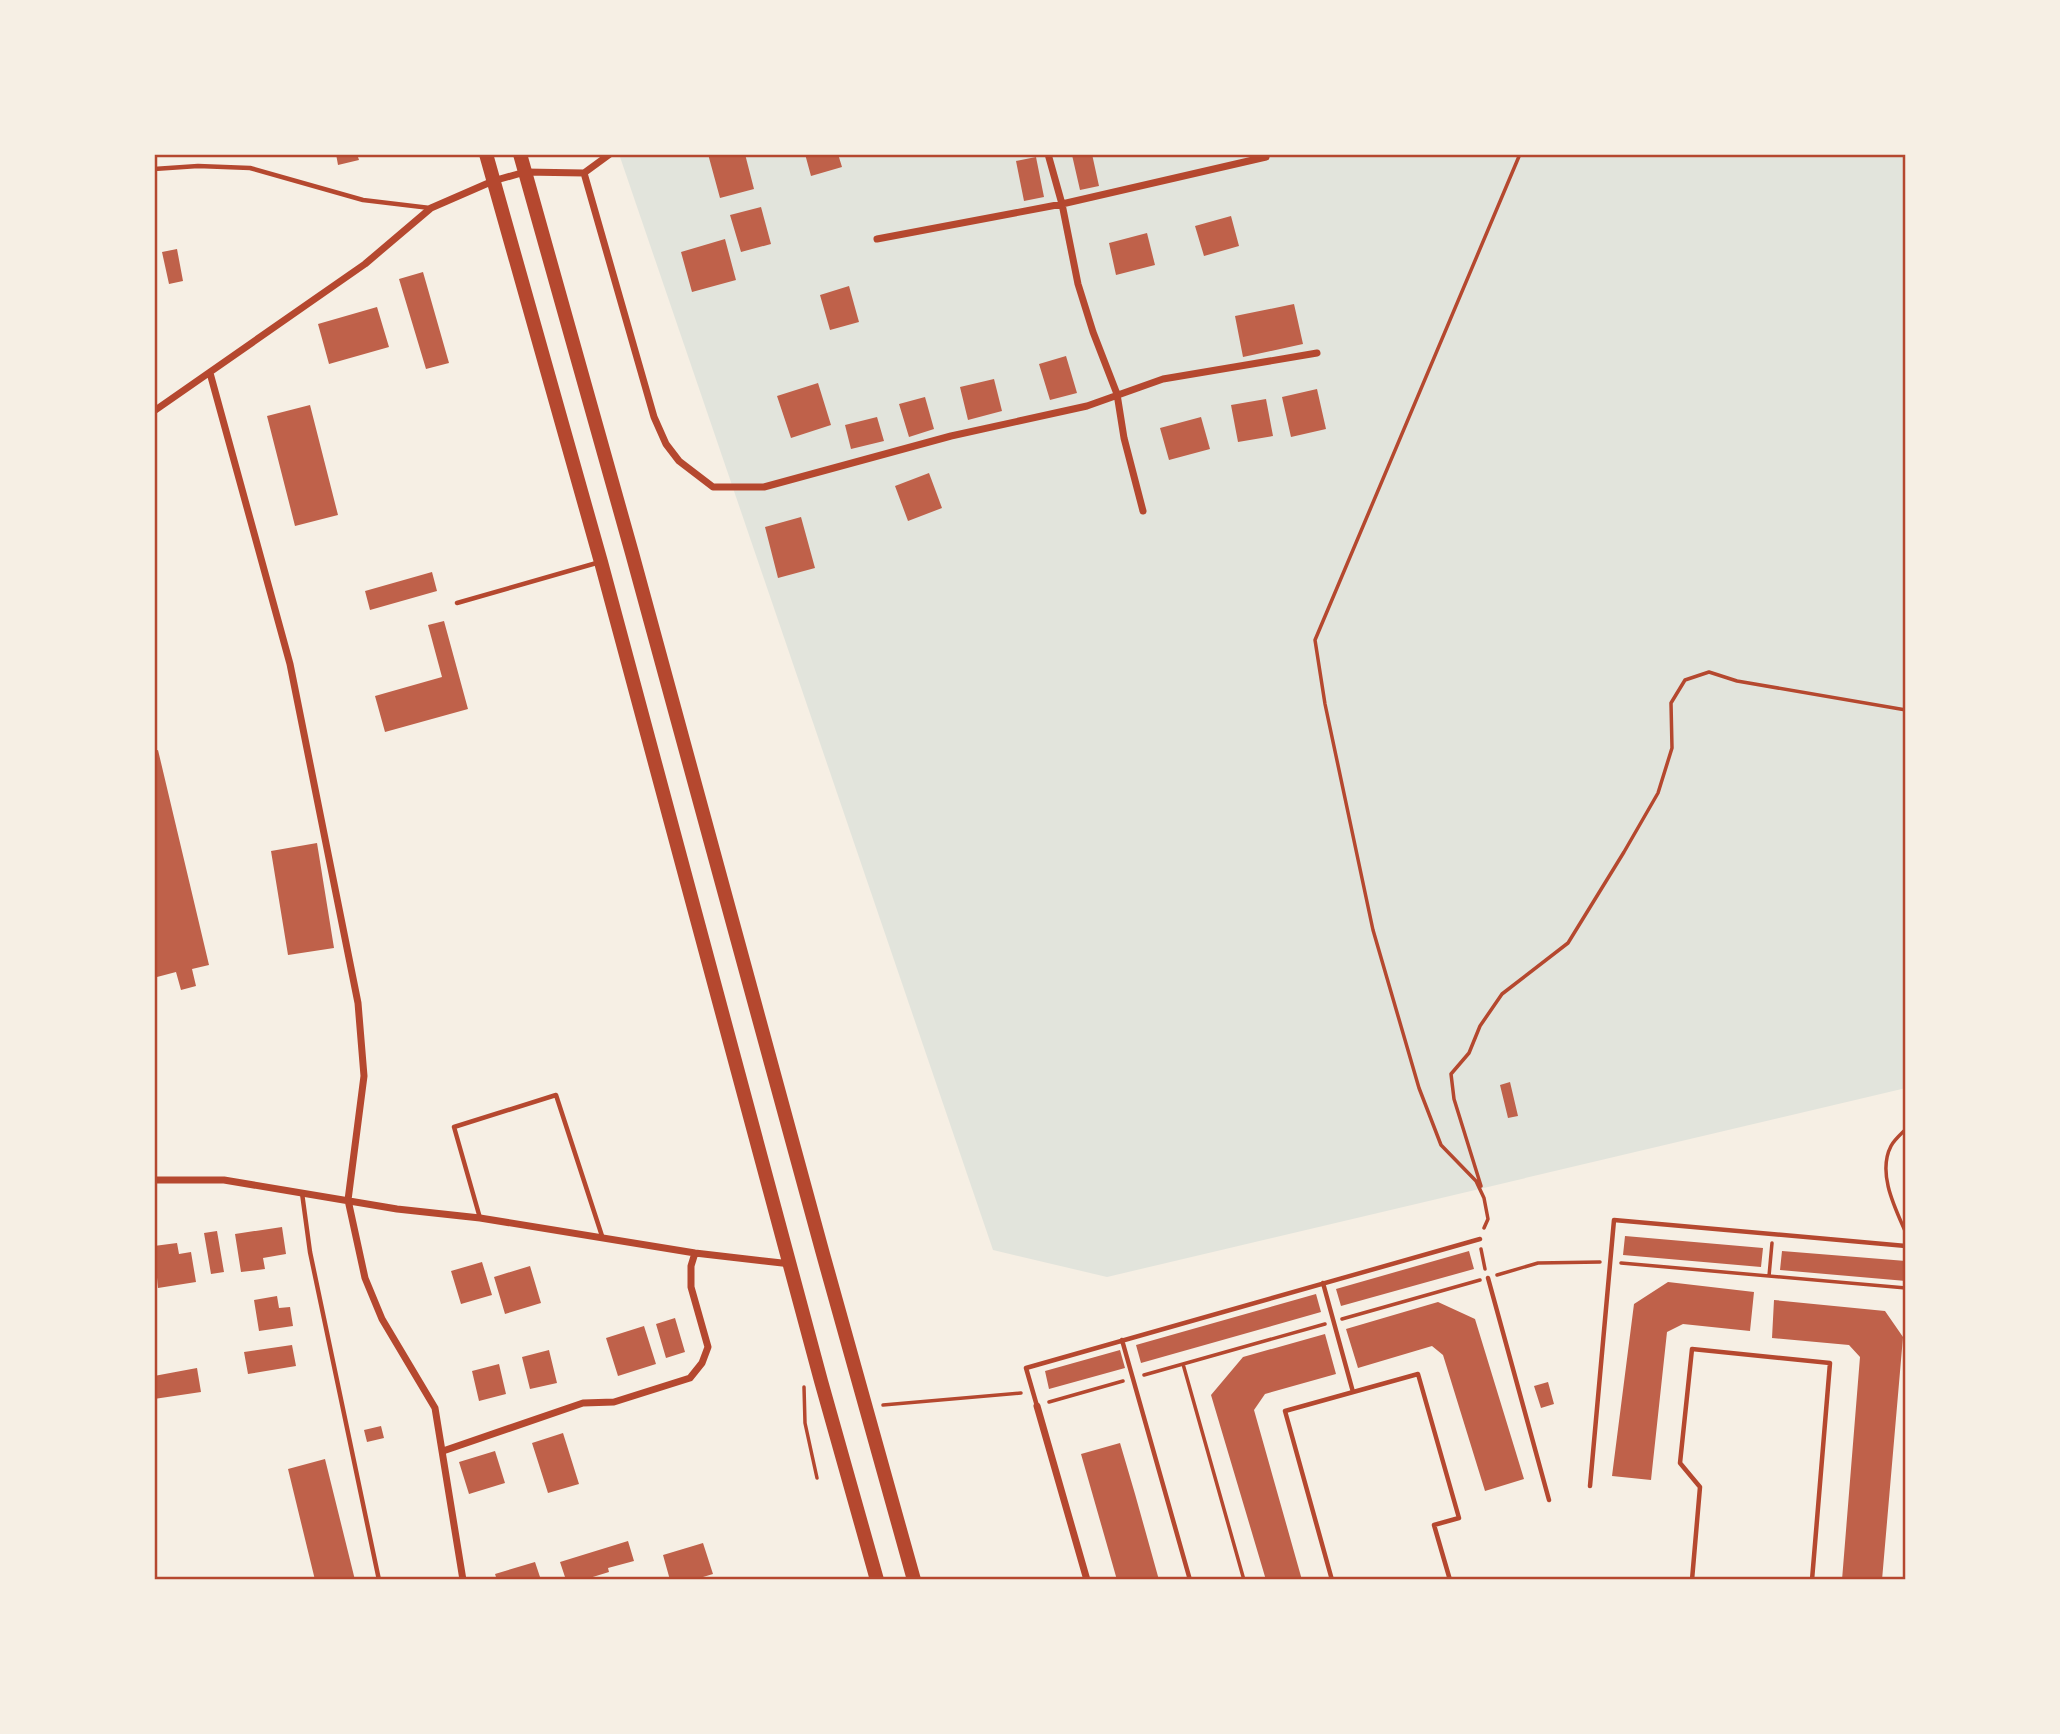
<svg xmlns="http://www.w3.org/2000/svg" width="2060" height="1734" font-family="'IBM Plex Sans',sans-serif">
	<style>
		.green { fill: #e2e4dc }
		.building { fill: #bf614a }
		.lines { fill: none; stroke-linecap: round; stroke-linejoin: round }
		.path { stroke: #b5482f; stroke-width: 3.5 }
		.service { stroke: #b5482f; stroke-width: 4.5 }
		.minor { stroke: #b5482f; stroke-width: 7 }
		.primary { stroke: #b5482f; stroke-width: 14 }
		.neatline { fill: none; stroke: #b5482f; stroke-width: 2.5 }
	</style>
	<rect width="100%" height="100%" fill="#f6efe4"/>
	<path class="green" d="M 619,154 L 1906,154 L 1906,1088 L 1107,1277 L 993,1250 Z"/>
	<path class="building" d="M 336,154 L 357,154 L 359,160 L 338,165 Z
		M 708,154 L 745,154 L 754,189 L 720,198 Z
		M 805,154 L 838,154 L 842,167 L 811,176 Z
		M 1092,154 L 1099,186 L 1080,190 L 1072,155 Z
		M 1036,157 L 1044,197 L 1024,201 L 1016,161 Z
		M 761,207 L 771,244 L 741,252 L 730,215 Z
		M 1231,216 L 1239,246 L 1204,256 L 1195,226 Z
		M 1147,233 L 1155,265 L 1116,275 L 1109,243 Z
		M 725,239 L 736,280 L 692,292 L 681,252 Z
		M 177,249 L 183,281 L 169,284 L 162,252 Z
		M 423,272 L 449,363 L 426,369 L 399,279 Z
		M 849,286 L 859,322 L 830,330 L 820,295 Z
		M 1294,304 L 1303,344 L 1243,357 L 1235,316 Z
		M 377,307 L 389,347 L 329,364 L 318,324 Z
		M 1066,356 L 1077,393 L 1050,400 L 1039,364 Z
		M 994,379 L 1002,411 L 968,420 L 960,387 Z
		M 818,383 L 831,425 L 791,438 L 777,396 Z
		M 1317,389 L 1326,429 L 1291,437 L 1282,397 Z
		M 925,397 L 934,429 L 909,437 L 899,404 Z
		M 1266,399 L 1273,436 L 1238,442 L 1231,405 Z
		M 310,405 L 338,515 L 295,526 L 267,416 Z
		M 877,417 L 884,441 L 851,449 L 845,425 Z
		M 1201,417 L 1210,449 L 1169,460 L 1160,428 Z
		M 929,473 L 942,508 L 908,521 L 895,486 Z
		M 801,517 L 815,568 L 778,578 L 765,527 Z
		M 432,572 L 437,591 L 370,610 L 365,591 Z
		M 444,621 L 468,709 L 385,732 L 375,696 L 442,677 L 428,625 Z
		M 158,750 L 209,965 L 192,969 L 196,986 L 181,990 L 176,972 L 157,977 L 154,965 L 154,751 Z
		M 317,843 L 334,948 L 288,955 L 271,851 Z
		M 1510,1082 L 1518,1116 L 1508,1118 L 1500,1085 Z
		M 282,1227 L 286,1254 L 263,1258 L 265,1269 L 241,1272 L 235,1234 Z
		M 217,1231 L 224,1272 L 211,1274 L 204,1233 Z
		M 1625,1236 L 1763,1248 L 1761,1267 L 1623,1255 Z
		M 177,1243 L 179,1254 L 191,1252 L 196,1282 L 158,1288 L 154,1246 Z
		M 1469,1251 L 1474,1269 L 1341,1306 L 1336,1289 Z
		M 1782,1251 L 1906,1261 L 1906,1281 L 1780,1270 Z
		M 482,1262 L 492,1295 L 461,1304 L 451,1271 Z
		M 530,1266 L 541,1303 L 505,1314 L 494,1277 Z
		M 1668,1282 L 1754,1292 L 1750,1331 L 1683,1324 L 1667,1332 L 1651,1480 L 1612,1476 L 1634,1304 Z
		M 1316,1294 L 1321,1312 L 1141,1363 L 1136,1345 Z
		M 277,1296 L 279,1308 L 290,1307 L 293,1326 L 259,1331 L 254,1300 Z
		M 1774,1300 L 1885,1311 L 1903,1337 L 1882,1580 L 1842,1580 L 1860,1357 L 1849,1345 L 1772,1338 Z
		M 1438,1302 L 1475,1319 L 1524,1479 L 1485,1491 L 1443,1355 L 1432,1346 L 1358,1368 L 1346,1329 Z
		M 675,1318 L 685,1352 L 666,1358 L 656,1324 Z
		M 644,1326 L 656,1364 L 618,1376 L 606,1338 Z
		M 1325,1334 L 1336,1374 L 1265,1394 L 1254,1410 L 1302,1580 L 1266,1580 L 1211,1395 L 1243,1357 Z
		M 292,1345 L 296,1366 L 248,1374 L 244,1352 Z
		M 549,1350 L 557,1383 L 530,1389 L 522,1357 Z
		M 1120,1350 L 1125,1368 L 1049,1389 L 1045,1371 Z
		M 499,1364 L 506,1394 L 479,1401 L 472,1371 Z
		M 197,1368 L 201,1392 L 154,1399 L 154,1376 Z
		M 1548,1382 L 1554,1404 L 1541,1408 L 1534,1386 Z
		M 381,1426 L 384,1438 L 367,1442 L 364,1430 Z
		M 563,1433 L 579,1484 L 548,1493 L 532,1443 Z
		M 1120,1443 L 1135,1494 L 1159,1580 L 1117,1580 L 1081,1454 Z
		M 495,1451 L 505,1483 L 469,1494 L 459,1462 Z
		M 325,1459 L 355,1580 L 315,1580 L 288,1469 Z
		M 628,1541 L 634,1561 L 608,1568 L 609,1572 L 583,1580 L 566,1580 L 560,1562 Z
		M 703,1543 L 713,1574 L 693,1580 L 670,1580 L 663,1555 Z
		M 535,1562 L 541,1580 L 497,1580 L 495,1574 Z"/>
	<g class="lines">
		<path class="path" d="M 1906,1129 C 1901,1134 1894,1140 1891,1146 C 1877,1173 1895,1208 1906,1233
			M 1481,1186 L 1454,1099 L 1451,1074 L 1469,1053 L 1480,1026 L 1502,994 L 1568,943 L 1624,852 L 1658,793 L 1672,748 L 1671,703 L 1685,680 L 1709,672 L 1737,681 L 1906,710
			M 1484,1228 L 1488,1219 L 1484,1198 L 1476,1181 L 1441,1145 L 1419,1088 L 1373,930 L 1325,704 L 1315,640 L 1520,154
			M 1481,1249 L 1485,1269
			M 1621,1263 L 1906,1288
			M 1497,1275 L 1538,1263 L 1600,1262
			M 1769,1276 L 1772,1243
			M 1342,1319 L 1480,1280
			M 1183,1364 L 1244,1580
			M 1144,1375 L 1325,1324
			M 804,1387 L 805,1423 L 817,1478
			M 1049,1402 L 1123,1381
			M 883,1405 L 1021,1393"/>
		<path class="service" d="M 154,169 L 198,166 L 250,168 L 363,200 L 430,208
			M 457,603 L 600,562
			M 302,1193 L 310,1252 L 379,1580
			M 480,1218 L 454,1127 L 556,1095 L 602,1236
			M 1488,1278 L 1549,1500
			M 1323,1283 L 1353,1392
			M 1122,1340 L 1190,1580
			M 1037,1406 L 1026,1368 L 1480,1239
			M 1590,1486 L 1614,1220 L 1906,1246
			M 1332,1580 L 1285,1411 L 1418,1374 L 1459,1518 L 1434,1525 L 1450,1580
			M 1692,1580 L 1700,1487 L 1680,1463 L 1692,1349 L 1830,1363 L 1812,1580"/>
		<path class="minor" d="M 1048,154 L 1062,204 L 1078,284 L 1093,332 L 1117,394 L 1124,438 L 1143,511
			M 584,173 L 654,417 L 666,444 L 679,461 L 713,487 L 764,487 L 951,436 L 1087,406 L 1163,379 L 1317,353
			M 584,173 L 610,154
			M 877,239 L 1062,204 L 1266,157
			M 210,373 L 290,664 L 358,1003 L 364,1076 L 348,1200 L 365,1278 L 382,1319 L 435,1408 L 463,1580
			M 154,411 L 365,264 L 431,208 L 493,181 L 525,172 L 584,173
			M 154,1180 L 224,1180 L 397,1209 L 480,1218 L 695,1253 L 791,1264
			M 1037,1406 L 1087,1580
			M 443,1451 L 583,1403 L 614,1402 L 690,1378 L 702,1363 L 708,1347 L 691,1287 L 691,1266 L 695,1253"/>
		<path class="primary" d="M 486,154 L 601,562 L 821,1381 L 877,1580
			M 520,154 L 632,553 L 823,1254 L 914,1580"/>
	</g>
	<rect width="2060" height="1734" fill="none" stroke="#f6efe4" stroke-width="312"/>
	<rect x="156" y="156" width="1748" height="1422" class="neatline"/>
</svg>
